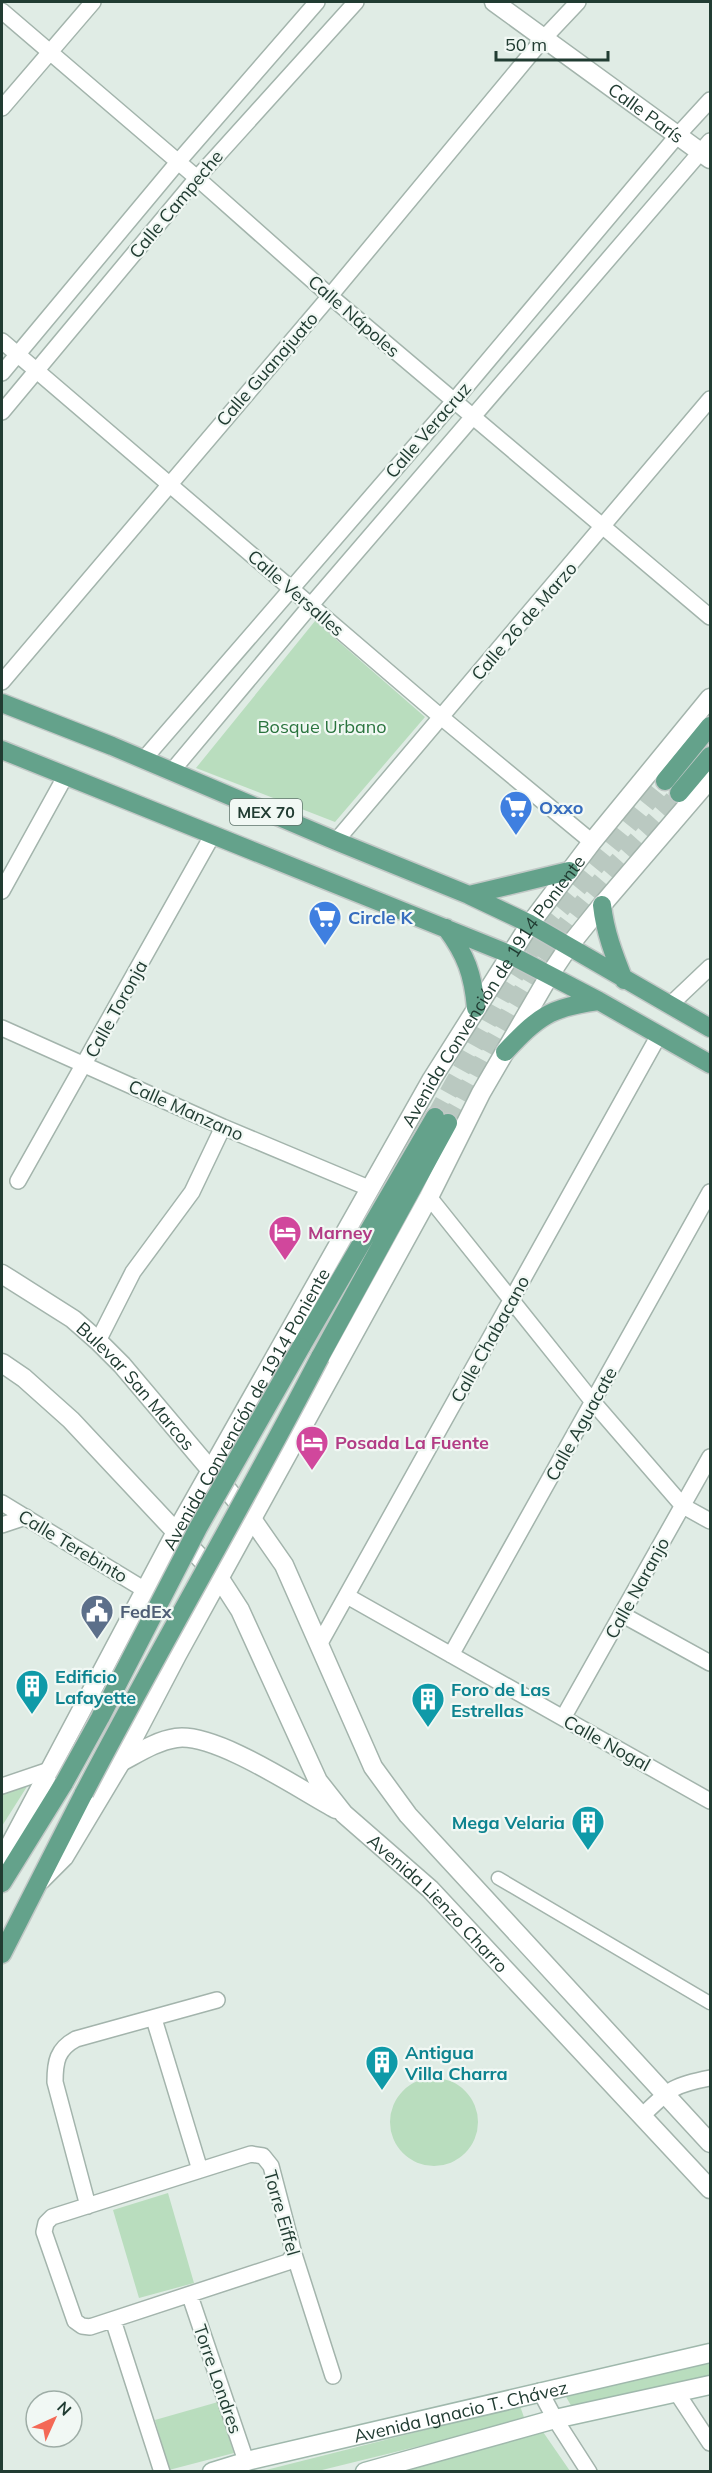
<svg xmlns="http://www.w3.org/2000/svg" width="712" height="2473" font-family="Mulish,sans-serif">
	<style>
		.green { fill: #b9ddbe }
		.lines { fill: none; stroke-linecap: round; stroke-linejoin: round }
		.primary-tunnel { stroke: #bac9c1; stroke-width: 18; stroke-dasharray: 18 9; stroke-linecap: butt }
		.pedestrian-casing { stroke: #a3b4ac; stroke-width: 15 }
		.minor-casing { stroke: #a3b4ac; stroke-width: 18 }
		.tertiary-casing { stroke: #a3b4ac; stroke-width: 21 }
		.secondary-casing { stroke: #9fb8ac; stroke-width: 21 }
		.primary-casing { stroke: #c1c8c6; stroke-width: 21 }
		.pedestrian { stroke: #fff; stroke-width: 12 }
		.minor { stroke: #fff; stroke-width: 15 }
		.tertiary { stroke: #fff; stroke-width: 18 }
		.secondary { stroke: #fff; stroke-width: 18 }
		.primary { stroke: #64a28b; stroke-width: 18 }
		.primary-bridge-casing { stroke: #c1c8c6; stroke-width: 21; stroke-linecap: butt }
		.primary-bridge { stroke: #64a28b; stroke-width: 18 }
		.labels { text-anchor: middle; dominant-baseline: central; stroke-width: 4.5; stroke-linejoin: round; paint-order: stroke }
		.shield { fill: #f1f8f4; stroke: #5f746c; stroke-width: 1.5 }
		.shield-label { font-size: 16px; font-weight: bold; fill: #213c32 }
		.street-label { font-size: 18px; fill: #213c32; stroke: #f1f8f4 }
		.park-label { font-size: 18px; fill: #2a743e; stroke: #f1f8f4 }
		.shop-label { font-size: 18px; font-weight: bold; fill: #366cbe; stroke: #f1f8f4; text-anchor: start }
		.hotel-label { font-size: 18px; font-weight: bold; fill: #b23c85; stroke: #f1f8f4; text-anchor: start }
		.service-label { font-size: 18px; font-weight: bold; fill: #4e5e75; stroke: #f1f8f4; text-anchor: start }
		.culture-label { font-size: 18px; font-weight: bold; fill: #0d838f; stroke: #f1f8f4; text-anchor: start }
	</style>
	<rect width="100%" height="100%" fill="#e0ece5"/>
	<path class="green" d="M 315,621 L 425,717 L 335,822 L 196,768 Z
		M 28,1785 L 2,1826 L 2,1793 Z
		M390 2122a44 44 0 1 1 88 0a44 44 0 1 1-88 0Z
		M 168,2193 L 194,2283 L 139,2298 L 113,2210 Z
		M 710,2358 L 710,2375 L 573,2409 L 565,2395 Z
		M 218,2402 L 234,2453 L 169,2470 L 155,2420 Z
		M 520,2406 L 525,2420 L 318,2471 L 258,2472 Z
		M 541,2429 L 570,2471 L 400,2472 Z"/>
	<g class="lines">
		<path class="primary-tunnel" d="M 435,1117 L 505,991 L 544,930 L 665,781
			M 448,1123 C 482,1063 513,1001 552,944 C 589,890 636,842 679,793"/>
		<defs>
			<path id="pedestrian" d="M 498,1878 L 710,2003"/>
			<path id="minor" d="M 2,11 L 197,178 L 330,296 L 710,617
				M 2,108 L 93,2
				M 2,341 L 441,717 L 592,842
				M 2,373 L 178,162 L 317,2
				M 2,412 L 197,178 L 356,2
				M 2,682 L 330,296 L 544,38 L 578,2
				M 144,759 L 454,401 L 677,136 L 710,100
				M 172,771 L 311,605 L 710,141
				M 336,841 L 710,399
				M 2,891 L 66,775
				M 670,1005 L 710,967
				M 2,1028 L 223,1127 L 371,1189
				M 18,1181 L 212,836
				M 429,1197 L 593,1402 L 683,1506 L 710,1521
				M 98,1341 L 133,1272 L 192,1192 L 223,1127
				M 2,1503 L 145,1590
				M 2,1525 L 26,1517
				M 347,1596 L 710,1801
				M 623,1615 L 710,1663
				M 320,1643 L 659,1035
				M 451,1655 L 710,1192
				M 563,1718 L 710,1457
				M 2,1786 L 52,1769
				M 154,2019 L 200,2170
				M 643,2115 C 670,2089 673,2085 710,2078
				M 88,2206 L 55,2082 C 55,2062 57,2049 76,2039 L 217,2000
				M 294,2254 L 288,2262 L 90,2327 L 82,2326 L 75,2321 L 44,2232 L 46,2223 L 52,2217 L 251,2154 L 263,2156 L 271,2166 L 294,2254 L 333,2376
				M 190,2296 L 246,2461
				M 113,2320 L 162,2472
				M 540,2391 L 555,2419 L 589,2472
				M 677,2393 L 710,2443"/>
			<g id="tertiary">
				<path id="s1" d="M 494,2 L 710,159"/>
				<path id="s2" d="M 2,1274 L 73,1319 L 98,1341 L 122,1365 L 252,1519 L 284,1565 L 373,1767 L 408,1815 L 710,2143"/>
				<path id="s3" d="M 2,1363 L 24,1378 L 71,1420 L 220,1579 L 240,1610 L 318,1781 L 344,1814 L 430,1889 L 710,2189"/>
				<path d="M 121,1762 C 138,1753 156,1741 176,1738 C 215,1732 299,1789 336,1809"/>
				<path id="s4" d="M 6,1875 L 10,1845 L 176,1532 L 432,1079 L 530,924 L 592,842 L 710,698"/>
				<path d="M 41,1880 L 64,1857 L 121,1762 L 177,1655 L 429,1197 L 481,1093 L 549,976 L 569,946 L 602,905 L 710,779"/>
			</g>
			<g id="secondary">
				<path id="s5" d="M 212,2472 L 251,2460 L 710,2353"/>
				<path d="M 365,2472 L 555,2419 L 710,2385"/>
			</g>
			<path id="primary" d="M 2,703 L 112,746 L 336,841 L 469,895 L 530,924 L 710,1028
				M 2,750 L 509,954 L 599,1001 L 710,1064
				M 665,781 L 710,726
				M 679,793 L 710,756
				M 469,895 L 569,871
				M 602,905 C 605,932 614,955 624,980
				M 446,928 C 466,955 473,974 476,1008
				M 505,1052 C 538,1017 550,1007 599,1001
				M 301,1347 L 435,1117
				M 320,1357 L 448,1123
				M 2,1883 L 64,1783
				M 2,1954 L 84,1793"/>
		</defs>
		<use href="#pedestrian" class="pedestrian-casing"/>
		<use href="#minor" class="minor-casing"/>
		<use href="#tertiary" class="tertiary-casing"/>
		<use href="#secondary" class="secondary-casing"/>
		<use href="#primary" class="primary-casing"/>
		<use href="#pedestrian" class="pedestrian"/>
		<use href="#minor" class="minor"/>
		<use href="#tertiary" class="tertiary"/>
		<use href="#secondary" class="secondary"/>
		<use href="#primary" class="primary"/>
		<defs>
			<path id="primary-bridge" d="M 64,1783 L 100,1718 L 198,1528 L 301,1347
				M 84,1793 C 160,1647 244,1504 320,1357"/>
		</defs>
		<use href="#primary-bridge" class="primary-bridge-casing"/>
		<use href="#primary-bridge" class="primary-bridge"/>
	</g>
	<defs>
		<symbol id="supermarket-pin" viewBox="-11 -11 22 30"><path d="M0 17L-7.5 6A9.5 9.5 0 1 1 7.5 6Z" fill="#3f7fe0" stroke="#f1f8f4"/><path d="M-6-5.5h2.5l.6 2H6L4.5 2H-2.5L-4.4-4H-6ZM-1.5 3.2a1.3 1.3 0 1 0 .1 0ZM3 3.2a1.3 1.3 0 1 0 .1 0Z" fill="#fff"/></symbol>
		<symbol id="hotel-pin" viewBox="-11 -11 22 30"><path d="M0 17L-7.5 6A9.5 9.5 0 1 1 7.5 6Z" fill="#d1479c" stroke="#f1f8f4"/><path d="M-6-4.5h1.5V1H6V5H4.5V3h-9V5H-6ZM-4 0a1.8 1.8 0 1 1 3.6 0ZM.5 0V-2.5h3Q6-2.5 6 0Z" fill="#fff"/></symbol>
		<symbol id="civic-pin" viewBox="-11 -11 22 30"><path d="M0 17L-7.5 6A9.5 9.5 0 1 1 7.5 6Z" fill="#5c6f8a" stroke="#f1f8f4"/><path d="M-.6-6.5H3V-4.5H.6V-3L4-1V1h2V6H-6V1h2V-1L-.6-3ZM-1.2 2.5V6h2.4V2.5Z" fill="#fff"/></symbol>
		<symbol id="building-pin" viewBox="-11 -11 22 30"><path d="M0 17L-7.5 6A9.5 9.5 0 1 1 7.5 6Z" fill="#0f9aa8" stroke="#f1f8f4"/><path d="M-4-6H4V6H1V3H-1V6H-4ZM-2.5-4.3h1.7v1.8h-1.7ZM.8-4.3h1.7v1.8H.8ZM-2.5-1h1.7V.8h-1.7ZM.8-1h1.7V.8H.8Z" fill="#fff"/></symbol>
	</defs>
	<g fill-rule="evenodd">
		<use href="#supermarket-pin" x="497" y="788" width="38" height="52"/>
		<use href="#supermarket-pin" x="306" y="898" width="38" height="52"/>
		<use href="#hotel-pin" x="266" y="1213" width="38" height="52"/>
		<use href="#hotel-pin" x="293" y="1423" width="38" height="52"/>
		<use href="#civic-pin" x="78" y="1592" width="38" height="52"/>
		<use href="#building-pin" x="13" y="1667" width="38" height="52"/>
		<use href="#building-pin" x="409" y="1680" width="38" height="52"/>
		<use href="#building-pin" x="569" y="1803" width="38" height="52"/>
		<use href="#building-pin" x="363" y="2043" width="38" height="52"/>
	</g>
	<g class="labels">
		<rect class="shield" x="230" y="799" width="72" height="26" rx="4.5"/>
		<g class="shield-label">
			<text x="266" y="812">MEX 70</text>
		</g>
		<g class="street-label">
			<text stroke="none"><textPath href="#s1" startOffset="188">Calle París</textPath></text>
			<text transform="translate(176 204) rotate(-50)">Calle Campeche</text>
			<text transform="translate(354 316) rotate(41)">Calle Nápoles</text>
			<text transform="translate(267 369) rotate(-49)">Calle Guanajuato</text>
			<text transform="translate(428 430) rotate(-49)">Calle Veracruz</text>
			<text transform="translate(296 593) rotate(41)">Calle Versalles</text>
			<text transform="translate(524 621) rotate(-49)">Calle 26 de Marzo</text>
			<text stroke="none"><textPath href="#s4" startOffset="1012">Avenida Convención de 1914 Poniente</textPath></text>
			<text transform="translate(116 1009) rotate(-61)">Calle Toronja</text>
			<text transform="translate(186 1110) rotate(24)">Calle Manzano</text>
			<text transform="translate(490 1339) rotate(-61)">Calle Chabacano</text>
			<text stroke="none"><textPath href="#s2" startOffset="176">Bulevar San Marcos</textPath></text>
			<text stroke="none"><textPath href="#s4" startOffset="526">Avenida Convención de 1914 Poniente</textPath></text>
			<text transform="translate(581 1424) rotate(-61)">Calle Aguacate</text>
			<text transform="translate(73 1546) rotate(31)">Calle Terebinto</text>
			<text transform="translate(637 1588) rotate(-61)">Calle Naranjo</text>
			<text transform="translate(607 1743) rotate(29)">Calle Nogal</text>
			<text stroke="none"><textPath href="#s3" startOffset="704">Avenida Lienzo Charro</textPath></text>
			<text transform="translate(282 2213) rotate(74)">Torre Eiffel</text>
			<text transform="translate(218 2379) rotate(71)">Torre Londres</text>
			<text stroke="none"><textPath href="#s5" startOffset="256">Avenida Ignacio T. Chávez</textPath></text>
		</g>
		<g class="park-label">
			<text x="322" y="726">Bosque Urbano</text>
		</g>
		<g class="shop-label">
			<text x="539" y="807">Oxxo</text>
			<text x="348" y="917">Circle K</text>
		</g>
		<g class="hotel-label">
			<text x="308" y="1232">Marney</text>
			<text x="335" y="1442">Posada La Fuente</text>
		</g>
		<g class="service-label">
			<text x="120" y="1611">FedEx</text>
		</g>
		<g class="culture-label">
			<text x="55" y="1676">Edificio<tspan x="55" dy="21">Lafayette</tspan></text>
			<text x="451" y="1689">Foro de Las<tspan x="451" dy="21">Estrellas</tspan></text>
			<text x="565" y="1822" text-anchor="end">Mega Velaria</text>
			<text x="405" y="2052">Antigua<tspan x="405" dy="21">Villa Charra</tspan></text>
		</g>
	</g>
	<rect width="712" height="2473" fill="none" stroke="#213c32" stroke-width="6"/>
	<g transform="translate(54 2419) rotate(45)"><circle r="28" fill="#f1f8f4" stroke="#9eada6" stroke-width="1.5"/>
	<path d="M0-4.5L10 22L0 15L-10 22Z" fill="#f46956"/>
	<text y="-9" font-size="16" font-weight="bold" text-anchor="middle" fill="#213c32">N</text>
	</g>
	<path d="M496 51v9h112v-9" fill="none" stroke="#213c32" stroke-width="3"/>
	<text x="505" y="51" font-size="18" fill="#213c32" stroke="#f1f8f4" stroke-width="4.5" paint-order="stroke">50 m</text>
</svg>
